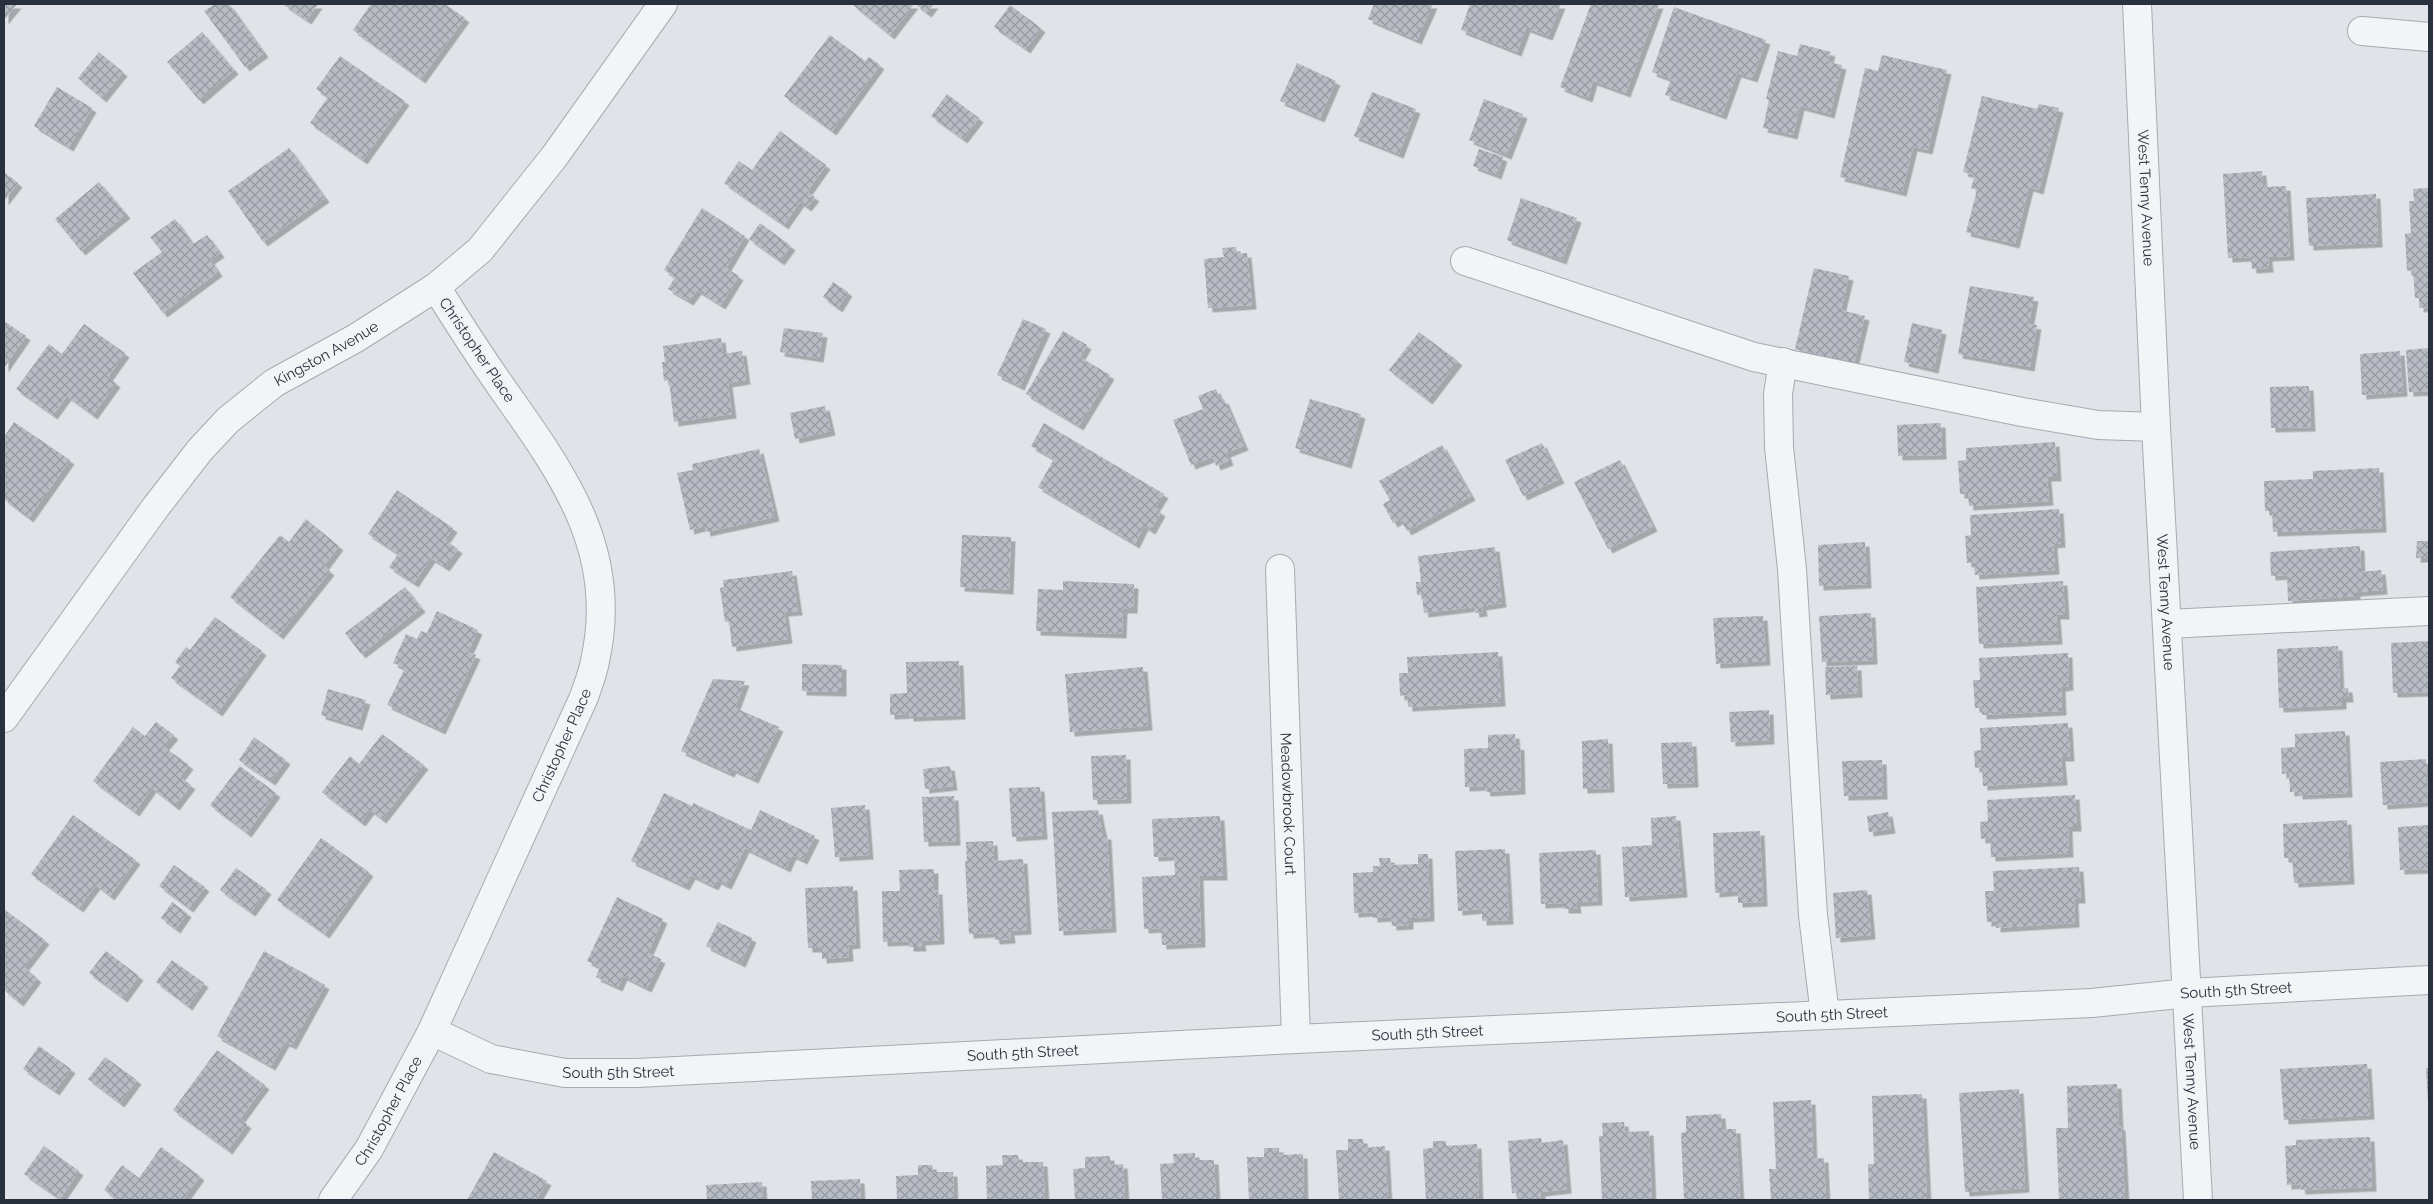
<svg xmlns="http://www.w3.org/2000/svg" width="2433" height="1204" font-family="Raleway,sans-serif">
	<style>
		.building { fill: url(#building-cross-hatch); filter: url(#shadow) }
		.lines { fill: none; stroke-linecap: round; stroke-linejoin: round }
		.minor-casing { stroke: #a6aab2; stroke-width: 30 }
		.minor { stroke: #f2f4f6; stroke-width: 28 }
		.labels { text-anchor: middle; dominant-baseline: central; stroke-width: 4.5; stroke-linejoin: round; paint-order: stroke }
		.street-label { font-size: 15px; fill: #2a313e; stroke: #eff2f5 }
	</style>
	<defs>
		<pattern id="building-cross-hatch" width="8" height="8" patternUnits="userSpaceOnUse" patternTransform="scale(1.25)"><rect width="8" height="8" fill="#b8bcc4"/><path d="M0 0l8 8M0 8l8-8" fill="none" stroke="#9699a1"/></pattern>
		<filter id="shadow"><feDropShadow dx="4.5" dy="4.5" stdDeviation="0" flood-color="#0004"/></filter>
	</defs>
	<rect width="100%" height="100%" fill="#e0e3e8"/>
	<path class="building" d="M 4,4 L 17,4 L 4,20 Z
		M 215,4 L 229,4 L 264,53 L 245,67 L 204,11 Z
		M 283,4 L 318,4 L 307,20 Z
		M 371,4 L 445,4 L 465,18 L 421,79 L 353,30 Z
		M 852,4 L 914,4 L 890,35 Z
		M 915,4 L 934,4 L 927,13 Z
		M 1374,4 L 1433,4 L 1417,40 L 1368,19 Z
		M 1470,4 L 1561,4 L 1548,36 L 1526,28 L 1517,52 L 1461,30 Z
		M 1591,4 L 1659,4 L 1626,93 L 1593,81 L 1588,98 L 1560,87 Z
		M 1010,5 L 1041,28 L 1026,49 L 994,27 Z
		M 1674,7 L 1766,40 L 1753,78 L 1737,73 L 1722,115 L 1665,95 L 1671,79 L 1652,72 Z
		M 202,32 L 234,70 L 199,100 L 167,62 Z
		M 830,35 L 865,61 L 869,57 L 880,65 L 832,131 L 784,96 Z
		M 1800,44 L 1831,52 L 1828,62 L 1842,65 L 1830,114 L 1800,106 L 1793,135 L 1763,128 L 1769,100 L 1766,99 L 1778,51 L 1797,56 Z
		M 99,52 L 123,72 L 102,98 L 78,78 Z
		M 1882,55 L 1947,70 L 1928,150 L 1913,147 L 1902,192 L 1840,177 L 1865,68 L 1878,71 Z
		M 340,56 L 405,101 L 363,160 L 310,123 L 328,97 L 316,89 Z
		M 1297,63 L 1336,81 L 1320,118 L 1280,101 Z
		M 57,87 L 92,108 L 69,147 L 34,126 Z
		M 1372,92 L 1416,109 L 1399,154 L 1354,136 Z
		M 947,94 L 979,118 L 963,139 L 931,116 Z
		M 1982,96 L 2037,109 L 2039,104 L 2059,108 L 2039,190 L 2029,187 L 2015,244 L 1966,232 L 1977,190 L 1971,188 L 1975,175 L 1963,172 Z
		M 1484,99 L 1523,114 L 1507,155 L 1469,140 Z
		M 780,131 L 826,165 L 807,192 L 815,197 L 807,207 L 800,202 L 784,225 L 724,183 L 739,161 L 752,170 Z
		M 289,148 L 325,198 L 263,242 L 228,191 Z
		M 1479,149 L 1503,157 L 1497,175 L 1473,166 Z
		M 2262,171 L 2263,187 L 2286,186 L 2290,256 L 2268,257 L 2269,268 L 2252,269 L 2251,257 L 2228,258 L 2223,174 Z
		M 4,172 L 18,183 L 4,201 Z
		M 99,182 L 126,214 L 81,251 L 55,219 Z
		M 2429,188 L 2429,307 L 2419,308 L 2419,298 L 2415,298 L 2413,270 L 2407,271 L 2405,234 L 2411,233 L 2409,201 L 2414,201 L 2413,189 Z
		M 2376,194 L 2378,243 L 2309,246 L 2306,198 Z
		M 1521,198 L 1577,218 L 1562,260 L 1507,240 Z
		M 702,208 L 745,236 L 726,268 L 739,276 L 721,305 L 697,290 L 689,301 L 668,289 L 675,277 L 664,270 Z
		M 175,219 L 193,244 L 207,235 L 220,253 L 210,260 L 218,272 L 163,313 L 133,273 L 162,252 L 150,237 Z
		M 760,223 L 791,246 L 780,261 L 749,239 Z
		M 1236,247 L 1237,254 L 1247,253 L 1252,305 L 1208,308 L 1204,259 L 1224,257 L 1222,248 Z
		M 1814,268 L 1849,276 L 1841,310 L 1865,316 L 1854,363 L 1795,349 Z
		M 833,282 L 848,292 L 838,308 L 823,297 Z
		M 1970,286 L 2034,297 L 2029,324 L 2037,325 L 2030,367 L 1958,354 Z
		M 1023,319 L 1046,329 L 1020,386 L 997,375 Z
		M 4,321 L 26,336 L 4,368 Z
		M 1912,323 L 1942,330 L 1934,369 L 1904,362 Z
		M 84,324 L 125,353 L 108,377 L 116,383 L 93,415 L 67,396 L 53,415 L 16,389 L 49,344 L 62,354 Z
		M 784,328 L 823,333 L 819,358 L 780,352 Z
		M 1063,331 L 1087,345 L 1080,357 L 1110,375 L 1079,426 L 1026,394 Z
		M 1419,332 L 1458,361 L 1428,400 L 1389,370 Z
		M 721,338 L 723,354 L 742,351 L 746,380 L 728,383 L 732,414 L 674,422 L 669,380 L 664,381 L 662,362 L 665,362 L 663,346 Z
		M 2429,348 L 2429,391 L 2409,392 L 2406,350 Z
		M 2400,351 L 2403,392 L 2362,395 L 2360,354 Z
		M 2309,386 L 2311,427 L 2271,428 L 2270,387 Z
		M 1216,389 L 1220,400 L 1224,399 L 1244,446 L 1226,453 L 1229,461 L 1216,466 L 1213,457 L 1191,465 L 1173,420 L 1203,409 L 1198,396 Z
		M 1310,399 L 1361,414 L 1347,464 L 1295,448 Z
		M 825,406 L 831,431 L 795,439 L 790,413 Z
		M 14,422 L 70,460 L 29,518 L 4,499 L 4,437 Z
		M 1044,423 L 1164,494 L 1155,508 L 1161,512 L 1151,530 L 1144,526 L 1135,544 L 1038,487 L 1054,459 L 1031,446 Z
		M 1941,423 L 1942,455 L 1898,456 L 1897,425 Z
		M 2055,442 L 2057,477 L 2047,477 L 2049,501 L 1969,506 L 1968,494 L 1960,494 L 1958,461 L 1966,460 L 1966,448 Z
		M 1542,443 L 1560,479 L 1523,496 L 1505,460 Z
		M 1442,445 L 1471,496 L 1407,531 L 1400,519 L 1393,523 L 1383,504 L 1390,500 L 1379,481 Z
		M 759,449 L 775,517 L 706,532 L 705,526 L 690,530 L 677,473 L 693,470 L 692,464 Z
		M 1620,460 L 1653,527 L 1608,549 L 1574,482 Z
		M 2379,468 L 2382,528 L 2273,532 L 2272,511 L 2265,511 L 2264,481 L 2313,479 L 2313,471 Z
		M 397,490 L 453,528 L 445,540 L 458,549 L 445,567 L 431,558 L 414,583 L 389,567 L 398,554 L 368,534 Z
		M 2059,509 L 2061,543 L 2053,544 L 2055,570 L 1975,575 L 1974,562 L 1967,563 L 1965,536 L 1971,535 L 1970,515 Z
		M 306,519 L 339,546 L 324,566 L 330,571 L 279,635 L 230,597 L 280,535 L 289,542 Z
		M 962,535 L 1011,537 L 1009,590 L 960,587 Z
		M 2417,541 L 2429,541 L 2429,558 L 2416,558 Z
		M 1865,542 L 1867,584 L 1819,586 L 1818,545 Z
		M 2360,546 L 2361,572 L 2381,570 L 2383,590 L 2356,592 L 2356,596 L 2288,601 L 2287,575 L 2271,576 L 2270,552 Z
		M 1495,547 L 1502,603 L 1482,606 L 1483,612 L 1475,613 L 1474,607 L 1424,613 L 1422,595 L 1417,595 L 1416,582 L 1421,582 L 1418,556 Z
		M 792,571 L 798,611 L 784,612 L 788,639 L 732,647 L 729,621 L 725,622 L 720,588 L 724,587 L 723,580 Z
		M 1063,581 L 1134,584 L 1133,609 L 1123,609 L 1122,634 L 1036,631 L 1038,589 L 1063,590 Z
		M 2063,581 L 2065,615 L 2056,615 L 2058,640 L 1979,644 L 1976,587 Z
		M 405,587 L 421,608 L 361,654 L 345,633 Z
		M 437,611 L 478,630 L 468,652 L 476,655 L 441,730 L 387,705 L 405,668 L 393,663 L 406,634 L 417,639 L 421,631 L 427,633 Z
		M 1871,613 L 1873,660 L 1822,662 L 1819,616 Z
		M 1763,616 L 1766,661 L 1716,664 L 1713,618 Z
		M 215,617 L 262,651 L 218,712 L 171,678 L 180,666 L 175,662 L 186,647 L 190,650 Z
		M 2429,641 L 2429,692 L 2393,693 L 2391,643 Z
		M 2338,646 L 2340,688 L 2348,688 L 2349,698 L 2342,698 L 2342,705 L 2279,708 L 2277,649 Z
		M 1498,652 L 1501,702 L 1408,707 L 1407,695 L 1400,696 L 1399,673 L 1408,673 L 1407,657 Z
		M 2068,653 L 2069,686 L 2061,687 L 2062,711 L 1982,715 L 1982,708 L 1975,708 L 1973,680 L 1980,680 L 1979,658 Z
		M 959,661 L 961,715 L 909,717 L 909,714 L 890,715 L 890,694 L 907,693 L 906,662 Z
		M 802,664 L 842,665 L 842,692 L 802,691 Z
		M 1857,666 L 1858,693 L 1826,695 L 1825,667 Z
		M 1143,667 L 1148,726 L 1070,732 L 1065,674 Z
		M 713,679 L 745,681 L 735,708 L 779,727 L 754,779 L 732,769 L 730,773 L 681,751 Z
		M 328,689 L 366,700 L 358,726 L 321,715 Z
		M 1769,710 L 1770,740 L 1731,742 L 1729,712 Z
		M 156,722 L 174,735 L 164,747 L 189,765 L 180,777 L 191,785 L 175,806 L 152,788 L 135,812 L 93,781 L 133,727 L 145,736 Z
		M 2068,723 L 2070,757 L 2061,757 L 2063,781 L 1983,786 L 1982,767 L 1975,768 L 1974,751 L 1981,750 L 1980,728 Z
		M 2345,731 L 2348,793 L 2298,795 L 2298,791 L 2290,792 L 2289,773 L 2282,774 L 2281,748 L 2295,747 L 2295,734 Z
		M 382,734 L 424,765 L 382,819 L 370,810 L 361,822 L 322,792 L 350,756 L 359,764 Z
		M 1515,734 L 1516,745 L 1520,746 L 1521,790 L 1486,792 L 1485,786 L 1465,787 L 1464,749 L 1488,748 L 1488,735 Z
		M 254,737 L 286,760 L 271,781 L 239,760 Z
		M 1608,739 L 1610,788 L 1583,789 L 1582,741 Z
		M 1692,742 L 1694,783 L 1663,784 L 1661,743 Z
		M 1126,755 L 1127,799 L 1093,800 L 1091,756 Z
		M 2426,759 L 2428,802 L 2383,805 L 2380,762 Z
		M 1882,760 L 1883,795 L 1844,796 L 1842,761 Z
		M 240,766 L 276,793 L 247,833 L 210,805 Z
		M 950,766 L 953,786 L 925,789 L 923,769 Z
		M 1040,787 L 1043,835 L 1012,837 L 1009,788 Z
		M 664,793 L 692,806 L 693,803 L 751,830 L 760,810 L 815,836 L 803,860 L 792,855 L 786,868 L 745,848 L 727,885 L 717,880 L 714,886 L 691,875 L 685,886 L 631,861 Z
		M 2075,795 L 2077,827 L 2068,827 L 2069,853 L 1991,857 L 1990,838 L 1981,839 L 1980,822 L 1988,821 L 1987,800 Z
		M 954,796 L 956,841 L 924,842 L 922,797 Z
		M 865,805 L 869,855 L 835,857 L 831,808 Z
		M 1098,810 L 1103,835 L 1107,835 L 1112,928 L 1059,931 L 1052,812 Z
		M 1888,812 L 1891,829 L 1869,832 L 1867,816 Z
		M 73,815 L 136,860 L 110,896 L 96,885 L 79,908 L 31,874 Z
		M 1220,816 L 1223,876 L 1199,876 L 1201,943 L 1162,945 L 1161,928 L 1144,929 L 1142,877 L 1175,875 L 1174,856 L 1154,857 L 1152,819 Z
		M 1676,816 L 1683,893 L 1625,897 L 1622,847 L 1652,845 L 1651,818 Z
		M 2347,820 L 2350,880 L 2294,883 L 2292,858 L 2284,858 L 2283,824 Z
		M 2429,825 L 2429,869 L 2400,870 L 2398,827 Z
		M 1760,831 L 1763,902 L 1738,903 L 1738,891 L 1715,893 L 1713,833 Z
		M 321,838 L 369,872 L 325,934 L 277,900 Z
		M 993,841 L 994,861 L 1023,859 L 1027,930 L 1010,931 L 1011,939 L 995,940 L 994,933 L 969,934 L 965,861 L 967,861 L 966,842 Z
		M 1505,849 L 1509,920 L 1482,921 L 1482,909 L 1458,911 L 1455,851 Z
		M 1596,850 L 1598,901 L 1576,902 L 1577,909 L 1564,909 L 1564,903 L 1541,904 L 1539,853 Z
		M 1418,854 L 1428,854 L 1430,917 L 1409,918 L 1409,925 L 1392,926 L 1391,917 L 1373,918 L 1373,912 L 1354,913 L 1353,873 L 1373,872 L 1373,866 L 1380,866 L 1379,858 L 1390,858 L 1391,865 L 1418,864 Z
		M 174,865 L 205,887 L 189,908 L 159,886 Z
		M 2079,867 L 2081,899 L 2074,899 L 2075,923 L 1996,928 L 1996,921 L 1987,922 L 1985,891 L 1994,891 L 1993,871 Z
		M 236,868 L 267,890 L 251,912 L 220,890 Z
		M 934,869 L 934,890 L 938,890 L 940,940 L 921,941 L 922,947 L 909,947 L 909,941 L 883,942 L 882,891 L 900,891 L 899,870 Z
		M 853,886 L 856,944 L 848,945 L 849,957 L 822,959 L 822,948 L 808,948 L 805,888 Z
		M 1867,890 L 1871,935 L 1836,938 L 1833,893 Z
		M 617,897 L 663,919 L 648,953 L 661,959 L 647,988 L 623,976 L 618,987 L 596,977 L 600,967 L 587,961 Z
		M 172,902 L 187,913 L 176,929 L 161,918 Z
		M 4,909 L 45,940 L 24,967 L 37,978 L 19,1002 L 4,990 Z
		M 718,922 L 752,938 L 741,963 L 706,946 Z
		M 106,951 L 139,976 L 123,998 L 89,973 Z
		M 264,951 L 325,985 L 292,1045 L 285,1042 L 271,1066 L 217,1036 Z
		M 172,960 L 204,983 L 188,1006 L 156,982 Z
		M 39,1046 L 71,1069 L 55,1091 L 23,1069 Z
		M 217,1050 L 265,1085 L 240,1119 L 247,1124 L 228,1150 L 173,1110 Z
		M 105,1057 L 137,1080 L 120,1103 L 88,1079 Z
		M 2367,1064 L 2370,1115 L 2284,1120 L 2280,1069 Z
		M 2426,1068 L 2429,1068 L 2429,1102 L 2428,1103 Z
		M 2117,1084 L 2119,1126 L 2121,1126 L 2125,1200 L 2059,1200 L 2056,1128 L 2068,1128 L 2067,1086 Z
		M 2019,1089 L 2025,1188 L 1965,1192 L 1959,1093 Z
		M 1922,1094 L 1927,1200 L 1869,1200 L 1868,1164 L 1874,1164 L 1872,1096 Z
		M 1811,1100 L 1813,1159 L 1824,1158 L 1826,1200 L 1771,1200 L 1769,1169 L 1776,1169 L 1773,1102 Z
		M 1721,1114 L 1722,1129 L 1736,1129 L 1740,1200 L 1684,1200 L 1681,1133 L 1686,1132 L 1686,1116 Z
		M 1624,1122 L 1625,1132 L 1649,1131 L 1652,1200 L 1602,1200 L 1599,1136 L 1603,1136 L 1602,1123 Z
		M 2370,1137 L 2372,1187 L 2301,1190 L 2300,1184 L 2287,1185 L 2285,1146 L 2296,1145 L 2296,1140 Z
		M 1541,1138 L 1542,1143 L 1563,1140 L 1567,1189 L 1541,1192 L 1541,1200 L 1518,1200 L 1517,1193 L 1512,1193 L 1508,1141 Z
		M 1348,1139 L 1363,1139 L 1364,1148 L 1385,1146 L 1388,1200 L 1339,1200 L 1336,1150 L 1348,1150 Z
		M 1433,1141 L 1446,1141 L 1446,1146 L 1477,1144 L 1479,1200 L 1426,1200 L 1423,1149 L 1433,1148 Z
		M 44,1146 L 79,1171 L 60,1199 L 24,1174 Z
		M 161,1147 L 200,1176 L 183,1200 L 118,1200 L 104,1190 L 122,1165 L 139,1178 Z
		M 1264,1148 L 1279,1148 L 1279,1155 L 1303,1154 L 1304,1200 L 1249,1200 L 1247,1157 L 1264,1157 Z
		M 494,1152 L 547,1181 L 536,1200 L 467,1200 Z
		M 1195,1153 L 1195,1160 L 1214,1160 L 1216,1200 L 1162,1200 L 1160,1164 L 1174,1163 L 1173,1154 Z
		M 1002,1155 L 1018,1155 L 1019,1162 L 1043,1162 L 1045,1200 L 987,1200 L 986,1166 L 1003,1165 Z
		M 1110,1156 L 1110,1165 L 1123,1164 L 1125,1200 L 1075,1200 L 1073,1169 L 1085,1168 L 1085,1157 Z
		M 918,1165 L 932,1165 L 933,1172 L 953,1172 L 954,1200 L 897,1200 L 896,1176 L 918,1175 Z
		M 860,1179 L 861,1200 L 812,1200 L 811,1181 Z
		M 762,1182 L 763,1200 L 707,1200 L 706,1185 Z"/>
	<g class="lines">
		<defs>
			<g id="minor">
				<path id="s1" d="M 2137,4 L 2156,427 L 2198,1200"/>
				<path d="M 2362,31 L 2429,37"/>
				<path d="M 1465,261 L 1754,357 L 2022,412 L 2098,425 L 2156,427"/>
				<path d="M 1783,362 L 1778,394 L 1779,447 L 1792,569 L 1813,915 L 1825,1015"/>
				<path id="s2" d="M 1280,569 L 1296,1039"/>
				<path d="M 2168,624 L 2429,611"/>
				<path id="s3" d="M 4,718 L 155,508 L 200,450 L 228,420 L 274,383 L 356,338 L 436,287 L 480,250 L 554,157 L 663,4"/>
				<path id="s4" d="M 432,1031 L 491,1059 L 565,1073 L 637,1073 L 1296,1039 L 2092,1003 L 2188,993 L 2429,980"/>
				<path id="s5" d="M 333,1200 L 369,1149 L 432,1031 L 584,697 C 588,685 593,673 595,661 C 620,550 562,473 502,388 C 479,355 457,321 436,287"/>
			</g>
		</defs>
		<use href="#minor" class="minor-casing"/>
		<use href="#minor" class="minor"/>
	</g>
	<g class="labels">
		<g class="street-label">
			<text stroke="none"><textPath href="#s1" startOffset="194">West Tenny Avenue</textPath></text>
			<text transform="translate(477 350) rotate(56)">Christopher Place</text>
			<text stroke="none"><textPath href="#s3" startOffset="492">Kingston Avenue</textPath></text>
			<text stroke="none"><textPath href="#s1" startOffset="599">West Tenny Avenue</textPath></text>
			<text stroke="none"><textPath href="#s5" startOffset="510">Christopher Place</textPath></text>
			<text stroke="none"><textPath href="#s2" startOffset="235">Meadowbrook Court</textPath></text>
			<text stroke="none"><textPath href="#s4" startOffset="1814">South 5th Street</textPath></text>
			<text stroke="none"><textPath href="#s4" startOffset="1409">South 5th Street</textPath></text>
			<text stroke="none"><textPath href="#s4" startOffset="1004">South 5th Street</textPath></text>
			<text stroke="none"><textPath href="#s4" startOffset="599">South 5th Street</textPath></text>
			<text stroke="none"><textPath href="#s4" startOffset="194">South 5th Street</textPath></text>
			<text stroke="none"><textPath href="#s1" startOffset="1079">West Tenny Avenue</textPath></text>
			<text stroke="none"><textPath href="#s5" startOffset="105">Christopher Place</textPath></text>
		</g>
	</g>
	<rect width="2433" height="1204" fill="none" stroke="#2a313e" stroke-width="10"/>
</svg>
